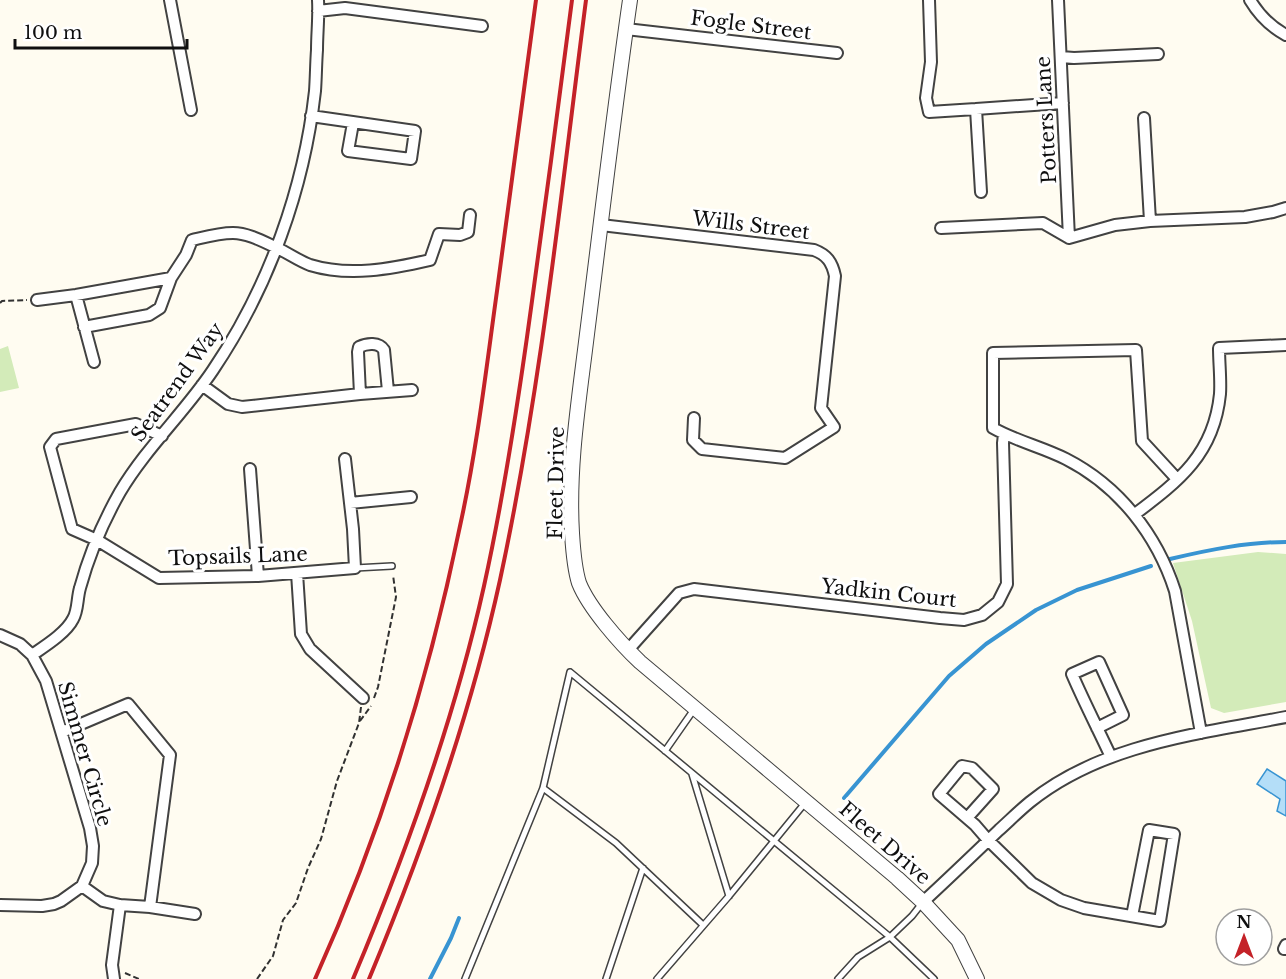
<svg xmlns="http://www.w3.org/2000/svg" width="1286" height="979" font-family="'Libre Baskerville',serif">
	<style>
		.green { fill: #d3ebb9 }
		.water { fill: #b4def8; stroke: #3894d2; stroke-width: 1.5 }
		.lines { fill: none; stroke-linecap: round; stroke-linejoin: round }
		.stream { stroke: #3894d2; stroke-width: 4 }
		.service-casing { stroke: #424242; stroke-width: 8 }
		.minor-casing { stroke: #424242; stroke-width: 14 }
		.tertiary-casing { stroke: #424242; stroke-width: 16 }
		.path { stroke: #313131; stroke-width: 2; stroke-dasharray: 6 3; stroke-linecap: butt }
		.service { stroke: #fff; stroke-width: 5 }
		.minor { stroke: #fff; stroke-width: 10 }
		.tertiary { stroke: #fff; stroke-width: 14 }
		.rail { stroke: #c42228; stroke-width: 4 }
		.labels { text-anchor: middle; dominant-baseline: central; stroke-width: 6; stroke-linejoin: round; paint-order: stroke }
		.street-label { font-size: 20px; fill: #0f0f0f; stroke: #fff }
	</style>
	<rect width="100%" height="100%" fill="#fffcf1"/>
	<path class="green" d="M 8,346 L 19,388 L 0,392 L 0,349 Z
		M 1258,552 L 1286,554 L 1286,702 L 1224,713 L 1211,708 L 1192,621 L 1173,563 Z"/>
	<path class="water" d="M 1267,769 L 1286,781 L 1286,816 L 1277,811 L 1280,799 L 1257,784 Z"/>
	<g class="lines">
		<path class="stream" d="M 1170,559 C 1208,550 1247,542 1286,542
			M 844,798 L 949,676 L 986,644 L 1036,610 L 1077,590 L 1151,566
			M 430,979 L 451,938 L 459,918"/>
		<defs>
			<path id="service" d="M 355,568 L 392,566
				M 665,751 L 695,708
				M 692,774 L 729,896
				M 543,788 L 616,843 L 703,925
				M 465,979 L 543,788 L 570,672 L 890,937 L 934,979
				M 606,979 L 643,868
				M 657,979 L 729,896 L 805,803
				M 838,979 L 858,957 L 890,937 L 912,916 L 923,902"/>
			<path id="minor" d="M 170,0 L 191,110
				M 929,0 L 931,62 L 926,98 L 929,112 L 976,109
				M 1058,0 L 1069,238
				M 1250,0 C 1259,15 1271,27 1286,35
				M 318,11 L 345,8 L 482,26
				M 626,29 L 837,53
				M 1061,57 L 1074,58 L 1158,54
				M 311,116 L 415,131 L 411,159 L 348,151 L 353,123
				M 1144,118 L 1150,221
				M 981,192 L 976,109 L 1063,103
				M 601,225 L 814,250 C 827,255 832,262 835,276 L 821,408 L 834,427 L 785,458 L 702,449 L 693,440 L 694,418
				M 941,228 L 1043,223 L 1069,238
				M 1069,238 L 1115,225 L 1150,221 L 1245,217 L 1273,212 L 1286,208
				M 76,295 L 94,362
				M 37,300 L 76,295 L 171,278
				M 84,327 L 149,315 L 160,308 L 171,278 L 186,255 L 192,240 C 205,237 219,233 233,233 C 248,233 264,242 277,248 C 288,253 299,261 310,265 C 349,277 391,269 430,260 L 439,234 L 460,235 L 468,232 L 470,215
				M 202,385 L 228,404 L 242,407 L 360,394 L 412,390
				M 360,394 L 358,352 L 359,347 C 367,343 379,342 384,350 L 388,391
				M 162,436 L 136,424 L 56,439 L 50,447 L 72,529 L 97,540 L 159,578 L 258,576 L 355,568 L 353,529 L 345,459
				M 250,469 L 258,576
				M 1177,479 L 1142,441 L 1136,350 L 993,353 L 993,428 C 1016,441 1042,447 1066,459 C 1119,486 1157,535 1175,591 L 1201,733
				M 350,503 L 411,497
				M 1135,514 C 1179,481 1214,454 1220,394 C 1221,379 1219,363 1219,348 L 1286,345
				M 297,573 L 301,634 L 310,649 L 363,698
				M 0,635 L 20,644 L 32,655 L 46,681 L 90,828 L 93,846 L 92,863 L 82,886 L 61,901 L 54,904 L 42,906 L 0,905
				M 628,650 L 679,593 L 694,589 L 940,618 L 964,620 L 982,615 L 998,602 L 1007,584 L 1003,443 L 1004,434
				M 32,655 C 45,646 66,633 73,619 C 78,611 77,598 80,588 C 89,555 103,522 120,492 C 146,448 185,412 213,370 C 269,287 304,189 315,91 C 316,77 316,63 317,50 C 317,33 319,17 318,0
				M 1097,728 L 1123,715 L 1099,662 L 1072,674 C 1084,702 1098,729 1111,757
				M 62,732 L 128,704 L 170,755 L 150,907
				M 967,818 L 993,789 L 972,768 L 962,766 L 939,794 L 975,825 L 988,840 L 1032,883 L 1061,900 L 1084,908 L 1160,921 L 1174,834 L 1149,830 L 1132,916
				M 82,886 L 103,901 L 120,905 L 150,907 L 195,914
				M 923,902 C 949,878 974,854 999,830 C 1009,821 1019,811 1030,802 C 1102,744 1198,734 1286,717
				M 1286,945 L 1284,949 L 1286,949
				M 114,979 L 112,965 L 120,905"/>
			<path id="tertiary" d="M 630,0 C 614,111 601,223 587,334 C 579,400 568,466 572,533 C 573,549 574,567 579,583 C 589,608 620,643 640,662 L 897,878 L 923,902 L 958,940 L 977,979"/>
		</defs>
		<use href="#service" class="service-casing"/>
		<use href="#minor" class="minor-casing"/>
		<use href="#tertiary" class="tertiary-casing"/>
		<path class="path" d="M 0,303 L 2,301 L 27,300
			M 374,698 L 378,687 L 396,597 L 393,575
			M 360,721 L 371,706
			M 125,973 L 139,979
			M 257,979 L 273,956 L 283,920 L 296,903 L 308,868 L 321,839 L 337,781 L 359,723 L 361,707"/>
		<use href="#service" class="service"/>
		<use href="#minor" class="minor"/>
		<use href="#tertiary" class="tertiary"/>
		<path class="rail" d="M 315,979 C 380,835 428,682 460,526 C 477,449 486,370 497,291 C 510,194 523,97 536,0
			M 353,979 C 407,851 454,721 484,586 C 505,491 519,397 532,301 C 546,201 559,100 572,0
			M 369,979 C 423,850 470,717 500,580 C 541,389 561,194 586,0"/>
	</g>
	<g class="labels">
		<g class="street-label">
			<text transform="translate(751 25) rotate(7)">Fogle Street</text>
			<text transform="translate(1046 120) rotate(-93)">Potters Lane</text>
			<text transform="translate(751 225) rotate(7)">Wills Street</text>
			<text transform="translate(177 382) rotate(-54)">Seatrend Way</text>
			<text transform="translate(556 483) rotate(-89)">Fleet Drive</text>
			<text transform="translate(238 556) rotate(-2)">Topsails Lane</text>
			<text transform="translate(889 593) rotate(6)">Yadkin Court</text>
			<text transform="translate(85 754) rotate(74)">Simmer Circle</text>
			<text transform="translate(885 843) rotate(41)">Fleet Drive</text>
		</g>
	</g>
	<g transform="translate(1244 937)"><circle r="28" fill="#ffffff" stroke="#9f9f9f" stroke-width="1.5"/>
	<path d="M0-4.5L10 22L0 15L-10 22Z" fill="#c42228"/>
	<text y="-9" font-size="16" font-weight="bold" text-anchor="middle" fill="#0f0f0f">N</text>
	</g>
	<path d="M15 39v9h172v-9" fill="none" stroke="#0f0f0f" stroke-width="3"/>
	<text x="24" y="39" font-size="18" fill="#0f0f0f" stroke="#ffffff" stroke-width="4.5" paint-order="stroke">100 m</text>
</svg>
